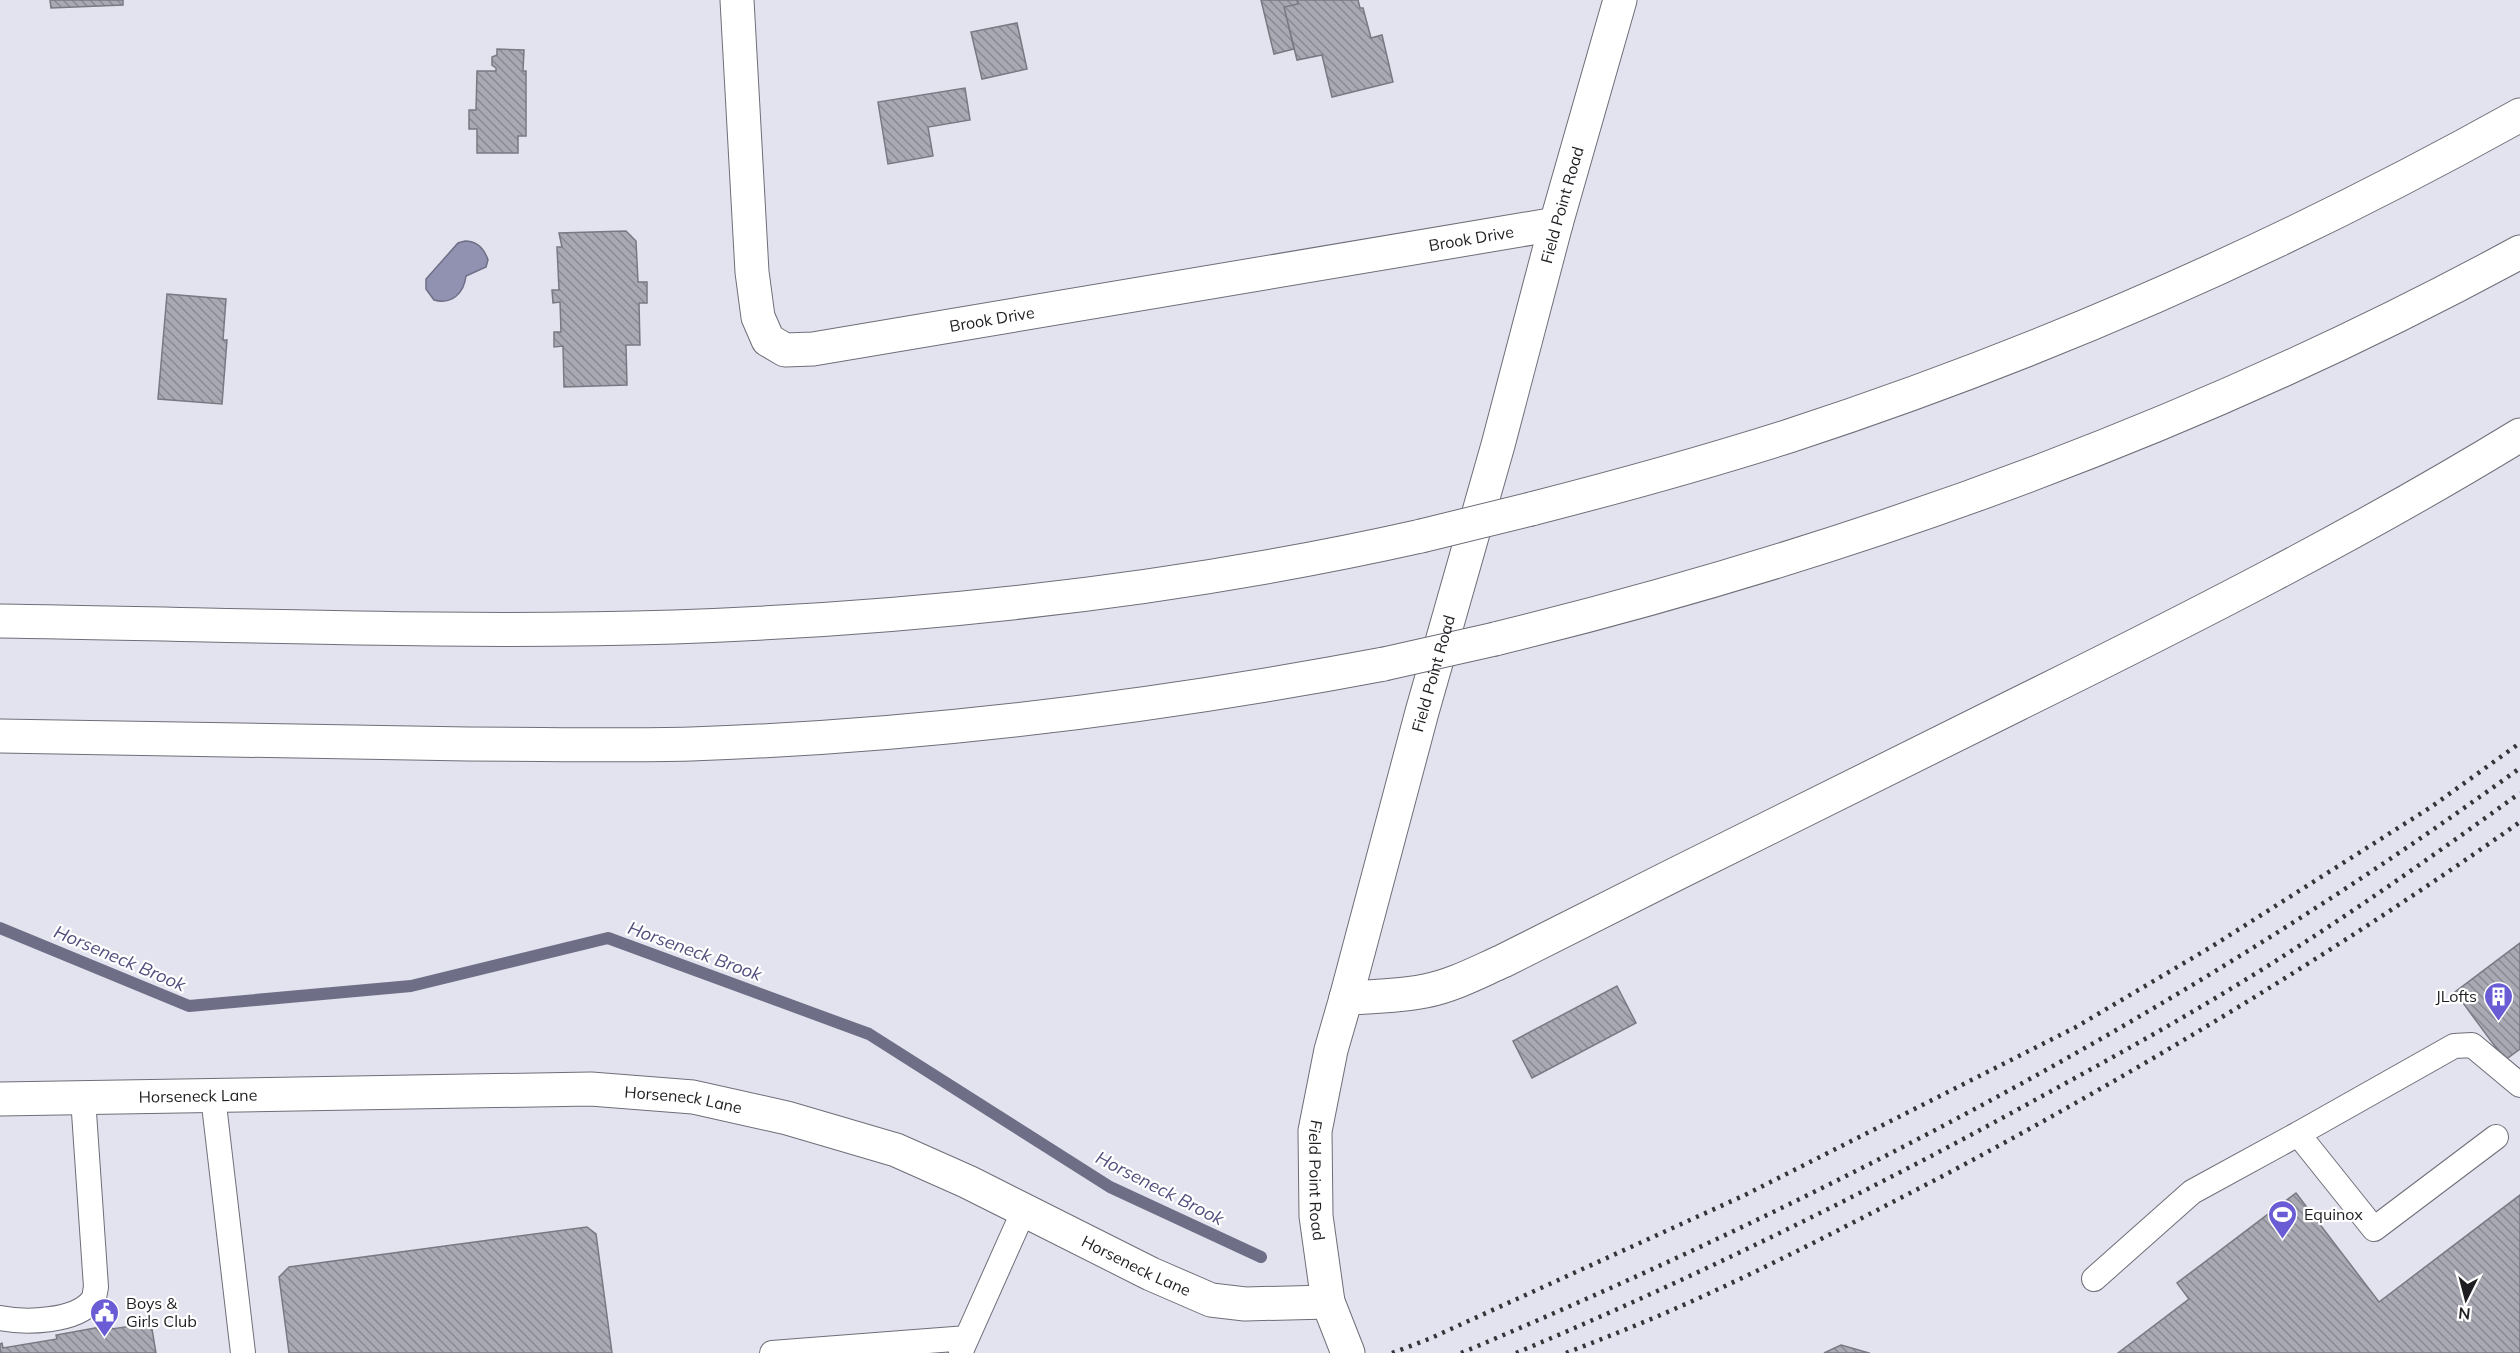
<svg xmlns="http://www.w3.org/2000/svg" width="2520" height="1353" font-family="Mulish,sans-serif">
	<style>
		.water { fill: #9192b2; stroke: #6e6f87; stroke-width: 1.5 }
		.lines { fill: none; stroke-linecap: round; stroke-linejoin: round }
		.stream { stroke: #6e6f87; stroke-width: 12 }
		.building { fill: url(#building-back-hatch); stroke: #797983; stroke-width: 1.5 }
		.lane-casing { stroke: #6d6e78; stroke-width: 26 }
		.street-casing { stroke: #6d6e78; stroke-width: 35 }
		.secondary-casing { stroke: #6d6e78; stroke-width: 35 }
		.highway-casing { stroke: #6d6e78; stroke-width: 35 }
		.lane { stroke: #fff; stroke-width: 24 }
		.street { stroke: #fff; stroke-width: 33 }
		.secondary { stroke: #fff; stroke-width: 33 }
		.highway { stroke: #fff; stroke-width: 33 }
		.rail { stroke: #343439; stroke-width: 4.5; stroke-dasharray: 3 6; stroke-linecap: butt }
		.highway-bridge-casing { stroke: #6d6e78; stroke-width: 35; stroke-linecap: butt }
		.highway-bridge { stroke: #fff; stroke-width: 33 }
		.labels { text-anchor: middle; dominant-baseline: central; stroke-width: 4.5; stroke-linejoin: round; paint-order: stroke }
		.street-label { font-size: 16px; fill: #1e1e22; stroke: #fff }
		.poi-label { font-size: 16px; fill: #1e1e22; stroke: #fff; text-anchor: start }
		.water-label { font-size: 18px; font-style: italic; fill: #504f7e; stroke: #fff }
	</style>
	<defs>
		<pattern id="building-back-hatch" width="6" height="6" patternUnits="userSpaceOnUse" patternTransform="scale(1.5)"><rect width="6" height="6" fill="#a9a9b4"/><path d="M-1 5l2 2M0 0l6 6M5-1l2 2" fill="none" stroke="#898992"/></pattern>
	</defs>
	<rect width="100%" height="100%" fill="#e2e3ee"/>
	<path class="water" d="M 465,241 C 477,241 484,248 488,260 L 486,267 L 466,276 C 464,293 452,305 434,300 L 426,289 L 426,279 L 458,243 Z"/>
	<g class="lines">
		<path class="stream" d="M 0,928 L 189,1006 L 411,986 L 608,938 L 869,1034 L 1110,1187 L 1261,1257"/>
	</g>
	<path class="building" d="M 50,0 L 123,0 L 123,5 L 51,8 Z
		M 1261,0 L 1297,0 L 1298,4 L 1284,7 L 1294,49 L 1274,54 Z
		M 1297,0 L 1358,0 L 1360,8 L 1363,8 L 1371,38 L 1382,35 L 1393,82 L 1332,97 L 1322,55 L 1297,60 L 1284,7 L 1298,4 Z
		M 1017,23 L 1027,69 L 982,79 L 971,32 Z
		M 497,49 L 524,50 L 523,71 L 526,71 L 526,136 L 518,136 L 518,153 L 477,153 L 477,129 L 469,129 L 469,110 L 476,110 L 477,71 L 496,71 L 496,68 L 492,65 L 492,57 L 497,55 Z
		M 965,88 L 970,120 L 928,127 L 933,156 L 888,164 L 878,102 Z
		M 626,231 L 636,241 L 638,282 L 647,282 L 647,303 L 639,303 L 640,345 L 626,345 L 627,385 L 564,387 L 563,346 L 554,347 L 554,332 L 561,332 L 560,302 L 553,303 L 552,290 L 559,290 L 557,247 L 562,247 L 559,233 Z
		M 167,294 L 226,299 L 223,340 L 227,340 L 222,404 L 158,399 Z
		M 2520,943 L 2520,1049 L 2505,1060 L 2455,992 Z
		M 1617,986 L 1636,1023 L 1532,1078 L 1513,1041 Z
		M 2296,1193 L 2379,1302 L 2520,1195 L 2520,1353 L 2118,1353 L 2189,1299 L 2177,1283 Z
		M 587,1227 L 596,1234 L 612,1353 L 289,1353 L 279,1277 L 289,1267 Z
		M 151,1323 L 156,1353 L 0,1353 L 0,1344 L 2,1343 L 3,1348 L 57,1339 L 56,1335 L 112,1325 L 112,1329 Z
		M 1841,1345 L 1869,1353 L 1870,1353 L 1824,1353 Z"/>
	<g class="lines">
		<defs>
			<path id="lane" d="M 213,1096 L 243,1353
				M 2496,1137 L 2374,1229 L 2298,1134 L 2454,1046 L 2472,1045 L 2520,1085
				M 2094,1279 L 2192,1192 L 2298,1134
				M 0,1318 C 25,1323 75,1322 92,1301 C 95,1297 95,1291 96,1287 L 83,1098
				M 961,1351 L 1024,1210
				M 772,1353 L 967,1338"/>
			<g id="street">
				<path id="s1" d="M 737,0 L 752,272 L 758,317 L 768,340 L 785,350 L 813,349 L 1556,224"/>
				<path id="s2" d="M 1346,998 L 1422,712 L 1498,445 L 1556,224 L 1620,0"/>
			</g>
			<g id="secondary">
				<path id="s3" d="M 1346,998 L 1331,1050 L 1315,1131 L 1316,1216 L 1328,1302 L 1348,1353"/>
				<path id="s4" d="M 0,1099 L 591,1089 L 693,1097 L 787,1118 L 896,1150 L 968,1182 L 1151,1274 L 1211,1300 L 1245,1304 L 1328,1302"/>
			</g>
			<path id="highway" d="M 1531,509 C 1617,487 1704,463 1789,436 C 2043,353 2287,245 2520,115
				M 0,621 C 224,624 450,634 674,627 C 925,618 1176,591 1421,536
				M 1495,639 C 1851,552 2198,427 2520,252
				M 0,736 C 156,739 312,742 468,744 C 542,744 617,746 691,744 C 924,736 1156,707 1384,664
				M 1346,998 C 1372,997 1399,996 1425,991 C 1452,986 1478,972 1503,961 C 1674,874 1846,790 2018,704 C 2188,620 2358,534 2520,435"/>
		</defs>
		<use href="#lane" class="lane-casing"/>
		<use href="#street" class="street-casing"/>
		<use href="#secondary" class="secondary-casing"/>
		<use href="#highway" class="highway-casing"/>
		<use href="#lane" class="lane"/>
		<use href="#street" class="street"/>
		<use href="#secondary" class="secondary"/>
		<use href="#highway" class="highway"/>
		<path class="rail" d="M 1392,1353 L 1429,1339 L 1745,1195 L 2076,1027 L 2211,947 L 2431,807 L 2520,743
			M 1461,1353 C 1835,1196 2191,1007 2520,768
			M 1516,1353 C 1690,1280 1860,1196 2026,1105 C 2095,1067 2165,1029 2232,988 C 2331,928 2426,861 2520,793
			M 1566,1353 C 1607,1337 1648,1321 1688,1303 C 1773,1265 1856,1221 1939,1178 C 2140,1071 2334,953 2520,822"/>
		<defs>
			<path id="highway-bridge" d="M 1421,536 L 1531,509
				M 1384,664 L 1495,639"/>
		</defs>
		<use href="#highway-bridge" class="highway-bridge-casing"/>
		<use href="#highway-bridge" class="highway-bridge"/>
	</g>
	<defs>
		<symbol id="building-pin" viewBox="-11 -11 22 30"><path d="M0 17L-7.5 6A9.5 9.5 0 1 1 7.5 6Z" fill="#695cd5" stroke="#fff"/><path d="M-4-6H4V6H1V3H-1V6H-4ZM-2.5-4.3h1.7v1.8h-1.7ZM.8-4.3h1.7v1.8H.8ZM-2.5-1h1.7V.8h-1.7ZM.8-1h1.7V.8H.8Z" fill="#fff"/></symbol>
		<symbol id="stadium-pin" viewBox="-11 -11 22 30"><path d="M0 17L-7.5 6A9.5 9.5 0 1 1 7.5 6Z" fill="#695cd5" stroke="#fff"/><path d="M0-5a6.5 5 0 1 0 0 10a6.5 5 0 1 0 0-10ZM-3.5-1.8h7v3.6h-7Z" fill="#fff"/></symbol>
		<symbol id="civic-pin" viewBox="-11 -11 22 30"><path d="M0 17L-7.5 6A9.5 9.5 0 1 1 7.5 6Z" fill="#695cd5" stroke="#fff"/><path d="M-.6-6.5H3V-4.5H.6V-3L4-1V1h2V6H-6V1h2V-1L-.6-3ZM-1.2 2.5V6h2.4V2.5Z" fill="#fff"/></symbol>
	</defs>
	<g fill-rule="evenodd">
		<use href="#building-pin" x="2482" y="980" width="33" height="45"/>
		<use href="#stadium-pin" x="2266" y="1198" width="33" height="45"/>
		<use href="#civic-pin" x="88" y="1296" width="33" height="45"/>
	</g>
	<g class="labels">
		<g class="street-label">
			<text stroke="none"><textPath href="#s2" startOffset="822">Field Point Road</textPath></text>
			<text stroke="none"><textPath href="#s1" startOffset="1058">Brook Drive</textPath></text>
			<text stroke="none"><textPath href="#s1" startOffset="572">Brook Drive</textPath></text>
			<text stroke="none"><textPath href="#s2" startOffset="336">Field Point Road</textPath></text>
			<text stroke="none"><textPath href="#s4" startOffset="198">Horseneck Lane</textPath></text>
			<text stroke="none"><textPath href="#s4" startOffset="684">Horseneck Lane</textPath></text>
			<text stroke="none"><textPath href="#s3" startOffset="186">Field Point Road</textPath></text>
			<text stroke="none"><textPath href="#s4" startOffset="1170">Horseneck Lane</textPath></text>
		</g>
		<g class="poi-label">
			<text x="2477" y="996" text-anchor="end">JLofts</text>
			<text x="2304" y="1214">Equinox</text>
			<text x="126" y="1303">Boys &amp;<tspan x="126" dy="18">Girls Club</tspan></text>
		</g>
		<g class="water-label">
			<text transform="translate(695 951) rotate(20)">Horseneck Brook</text>
			<text transform="translate(120 958) rotate(23)">Horseneck Brook</text>
			<text transform="translate(1160 1188) rotate(27)">Horseneck Brook</text>
		</g>
	</g>
	<g transform="translate(2466 1299) rotate(186)" stroke="#ffffff" stroke-width="4.5" paint-order="stroke">
	<path d="M0-4.5L10 22L0 15L-10 22Z" fill="#1e1e22"/>
	<text y="-9" font-size="16" font-weight="bold" text-anchor="middle" fill="#1e1e22">N</text>
	</g>
</svg>
